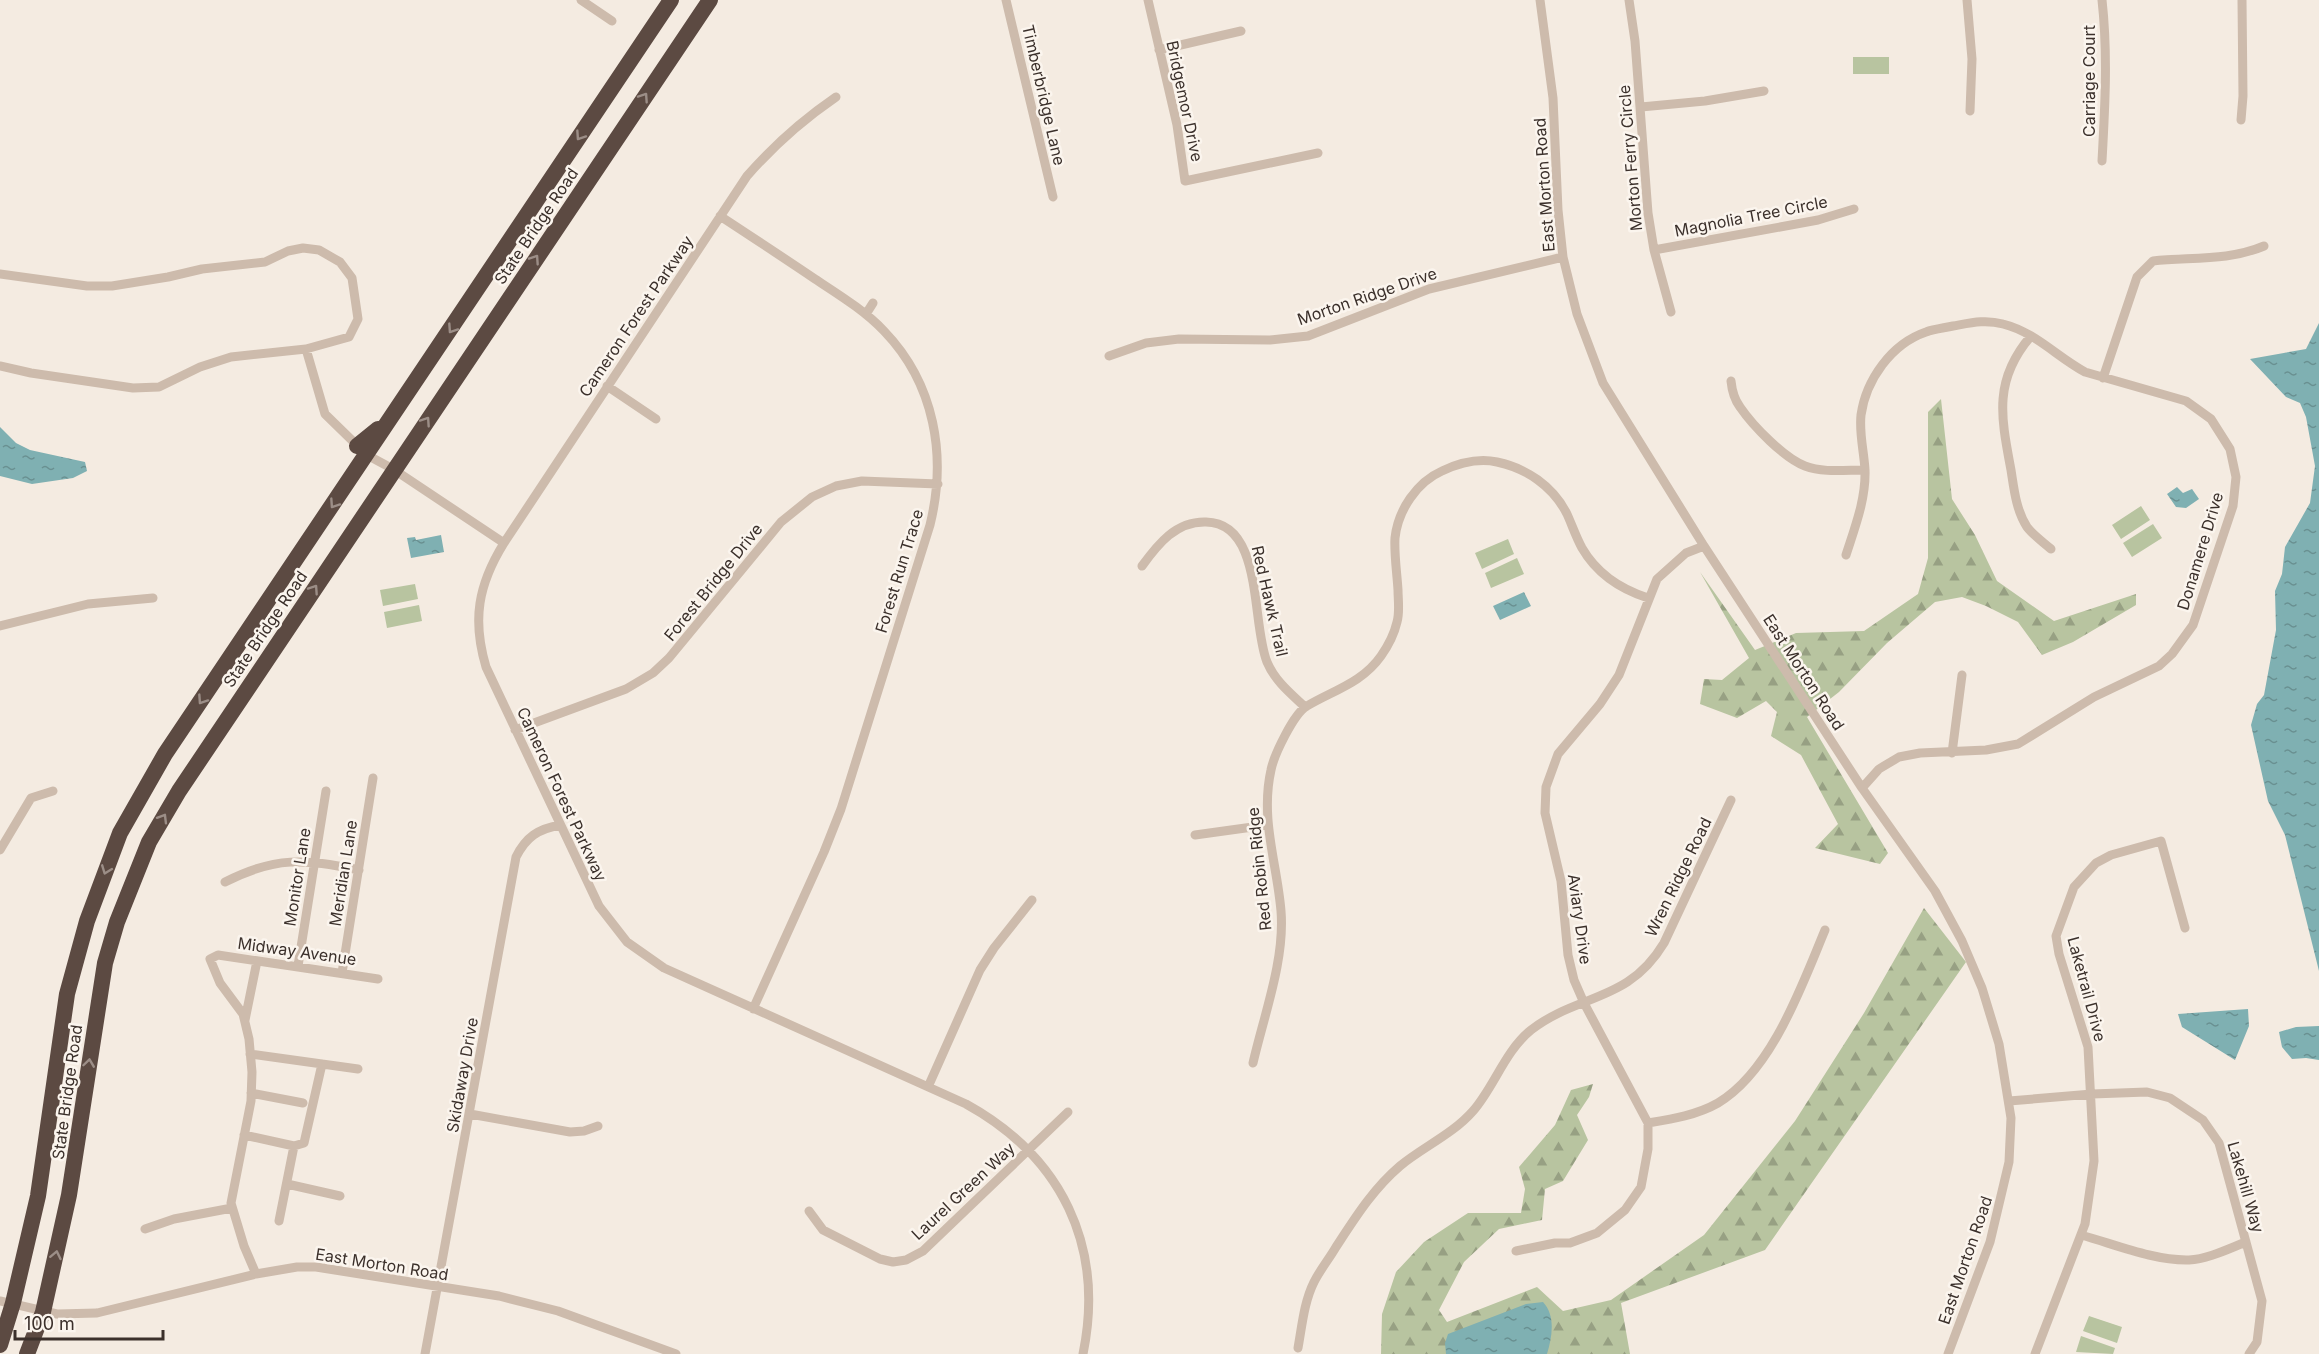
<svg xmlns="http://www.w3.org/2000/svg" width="2319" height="1354" font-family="Inter,sans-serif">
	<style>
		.forest { fill: url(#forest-firs) }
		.pitch { fill: #b8c4a0 }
		.water { fill: url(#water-ripples) }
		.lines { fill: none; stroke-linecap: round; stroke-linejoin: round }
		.street { stroke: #cdbbac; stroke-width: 9 }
		.highway { stroke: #5c4a42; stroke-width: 16 }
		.oneway { stroke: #9c8e87 }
		.labels { text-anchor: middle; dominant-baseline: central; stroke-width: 5; stroke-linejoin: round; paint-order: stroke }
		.street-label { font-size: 16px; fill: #3b302b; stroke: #fbf5ee }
	</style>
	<defs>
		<pattern id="forest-firs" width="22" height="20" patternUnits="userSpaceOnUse" patternTransform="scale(1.5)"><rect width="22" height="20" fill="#b8c4a0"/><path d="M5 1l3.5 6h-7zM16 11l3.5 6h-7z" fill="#97a083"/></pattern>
		<pattern id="water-ripples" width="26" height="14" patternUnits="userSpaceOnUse" patternTransform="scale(1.5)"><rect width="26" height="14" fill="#7fb0b2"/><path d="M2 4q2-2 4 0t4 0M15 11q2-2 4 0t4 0" fill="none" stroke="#699091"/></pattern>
	</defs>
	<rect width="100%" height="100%" fill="#f4ebe1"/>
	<path class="forest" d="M 1941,399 L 1952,499 L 1975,535 L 1997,581 L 2054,621 L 2136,594 L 2136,605 L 2073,642 L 2042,655 L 2018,622 L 1986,606 L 1962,597 L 1935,602 L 1887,643 L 1839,692 L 1807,717 L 1888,853 L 1880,864 L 1815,848 L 1838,824 L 1801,755 L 1771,736 L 1777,712 L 1766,701 L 1737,718 L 1700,704 L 1704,679 L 1722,680 L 1749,658 L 1700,572 L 1755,650 L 1796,633 L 1864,631 L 1918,594 L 1928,558 L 1928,412 Z
		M 1924,908 L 1966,962 L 1765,1250 L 1621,1303 L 1630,1354 L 1381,1354 L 1382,1314 L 1396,1272 L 1424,1242 L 1468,1213 L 1521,1213 L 1525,1189 L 1519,1167 L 1555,1125 L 1571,1090 L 1593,1084 L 1589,1097 L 1577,1115 L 1588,1140 L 1563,1181 L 1545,1189 L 1542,1220 L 1499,1229 L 1464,1262 L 1439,1310 L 1447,1322 L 1537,1287 L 1563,1311 L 1611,1300 L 1704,1235 L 1795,1121 L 1864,1013 Z"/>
	<path class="pitch" d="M 1853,57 L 1889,57 L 1889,74 L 1853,74 Z
		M 2141,506 L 2150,520 L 2121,539 L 2112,525 Z
		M 2153,524 L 2162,538 L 2132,557 L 2123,543 Z
		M 1508,539 L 1514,554 L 1482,569 L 1475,553 Z
		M 1517,558 L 1524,574 L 1491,588 L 1485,573 Z
		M 415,584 L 418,599 L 383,606 L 380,590 Z
		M 419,605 L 422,621 L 387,628 L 384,612 Z
		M 2089,1316 L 2122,1327 L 2117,1343 L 2083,1331 Z
		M 2081,1336 L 2115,1348 L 2113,1354 L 2076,1352 Z"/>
	<path class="water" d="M 2319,323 L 2319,971 L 2285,835 L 2268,801 L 2251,725 L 2257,704 L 2264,695 L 2276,630 L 2275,591 L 2282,574 L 2285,547 L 2310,503 L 2315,466 L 2306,417 L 2300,403 L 2286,397 L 2250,359 L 2306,349 Z
		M 0,427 L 16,443 L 30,450 L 85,462 L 87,471 L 73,478 L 32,484 L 0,476 Z
		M 2177,487 L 2183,493 L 2192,489 L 2199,499 L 2186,508 L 2176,507 L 2167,494 Z
		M 441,535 L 444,552 L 411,558 L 407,538 L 415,537 L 416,540 Z
		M 1524,592 L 1531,606 L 1500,620 L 1493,606 Z
		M 2248,1009 L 2249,1026 L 2235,1060 L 2182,1027 L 2178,1014 Z
		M 2319,1026 L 2319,1060 L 2306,1058 L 2292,1059 L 2282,1047 L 2279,1032 L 2296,1027 Z
		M 1543,1302 C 1556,1316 1552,1337 1547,1354 L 1446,1354 L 1445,1343 L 1448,1334 L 1526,1304 Z"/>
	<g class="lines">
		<path class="street" d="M 581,0 L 612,21
			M 1006,0 L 1053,197
			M 1148,0 L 1177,125 L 1185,181 L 1318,153
			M 1540,0 L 1553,98 L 1558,210 L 1563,257 L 1577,314 L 1603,383 L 1704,546 L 1862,788 L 1935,891 L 1962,941 L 1982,988 L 1999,1044 L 2011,1118 L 2009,1162 L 1990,1242 L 1948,1354
			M 1629,0 L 1635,41 L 1648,213 L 1654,250 L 1671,312
			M 1967,0 L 1972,59 L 1970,111
			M 2102,0 C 2108,54 2105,107 2102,161
			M 1159,50 L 1241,31
			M 836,97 C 801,121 775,144 747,176 L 504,543 C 478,585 472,620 486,667 L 599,906 L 627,942 L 664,968 L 966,1104 C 1062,1157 1105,1246 1083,1354
			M 1641,107 L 1705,101 L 1764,91
			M 2241,120 L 2243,96 L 2242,0
			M 720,216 C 752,237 784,258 815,279 C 839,295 864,310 884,331 C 935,384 947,456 930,525 L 841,809 L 824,852 L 753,1009
			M 1654,250 L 1818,220 L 1854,209
			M 0,274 L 87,286 L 112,286 L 168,277 L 202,269 L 265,262 L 288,251 L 303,248 L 319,250 L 340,262 L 352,278 L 358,319 L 349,337 L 306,349 L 325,414 L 367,455 L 393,469 L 504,543
			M 866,314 L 873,303
			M 2031,336 C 1993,380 2001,417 2011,470 C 2014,489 2016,510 2027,527 C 2033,535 2043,542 2051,549
			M 1109,356 L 1146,343 L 1179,339 L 1270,340 L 1308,336 L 1429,289 L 1563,257
			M 0,366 L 31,373 L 133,388 L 159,387 L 200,367 L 231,357 L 306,349
			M 2103,378 L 2137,277 L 2153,261 C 2191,257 2229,261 2264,246
			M 1731,381 C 1732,391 1734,399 1740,407 C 1753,426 1784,458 1805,466 C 1823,473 1845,470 1865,470
			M 607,386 L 656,419
			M 1846,555 C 1855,527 1866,499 1865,470 C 1864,451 1859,434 1861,415 C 1866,380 1891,344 1926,332 C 1934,329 1944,328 1953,326 C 1970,323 1985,319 2003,324 C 2035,332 2057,357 2085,372 L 2186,401 L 2211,419 L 2230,449 L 2236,477 L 2233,506 L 2193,625 L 2172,654 L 2159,666 L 2094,697 L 2018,744 L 1986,750 L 1920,753 L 1899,757 L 1879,769 L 1862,788
			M 1142,566 C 1158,544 1176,521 1206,522 C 1264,523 1251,623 1267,662 C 1275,681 1290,693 1305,707
			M 0,626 L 88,604 L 153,598
			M 515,730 L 626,689 L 653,673 L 669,658 L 781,522 L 812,497 L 836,486 L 862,481 L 938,484
			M 1952,753 L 1962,675
			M 1195,835 L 1267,825
			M 0,850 L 31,798 L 53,791
			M 225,882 C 276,856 304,859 359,870
			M 298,966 L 326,791
			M 342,973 L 373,778
			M 245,1020 L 257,961
			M 250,1054 L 358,1069
			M 1253,1063 C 1264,1015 1285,960 1281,911 C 1277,863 1260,819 1271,770 C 1274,755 1294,713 1307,706 C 1334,690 1362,683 1381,656 C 1388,646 1394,635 1397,622 C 1400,612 1398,600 1398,590 C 1397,573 1394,554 1395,538 C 1398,510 1417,482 1442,471 C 1459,463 1478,458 1497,462 C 1526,468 1553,486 1567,514 C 1572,525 1576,537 1582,548 C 1597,574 1620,589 1648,598
			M 928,1087 L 980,970 L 994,948 L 1032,900
			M 251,1093 L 303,1103
			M 2009,1101 L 2092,1094 L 2147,1092 L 2170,1098 L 2203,1120 L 2219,1143 L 2262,1301 L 2257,1342 L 2249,1354
			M 470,1114 L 570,1132 L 584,1131 L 598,1126
			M 1648,1123 C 1672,1119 1697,1115 1718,1103 C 1772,1071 1802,985 1825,930
			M 244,1135 L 294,1146 L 304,1143 L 322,1064
			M 287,1184 L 340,1196
			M 809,1211 L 823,1230 L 880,1259 L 893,1262 L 906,1260 L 923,1251 L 1068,1112
			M 279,1221 L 294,1146
			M 145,1229 L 174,1219 L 232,1208
			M 2081,1235 C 2114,1244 2155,1261 2189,1260 C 2208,1259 2228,1249 2246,1242
			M 1516,1251 L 1555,1243 L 1570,1243 L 1597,1233 L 1625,1210 L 1641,1187 L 1648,1149 L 1648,1123 L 1584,1003 L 1574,980 L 1568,955 L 1561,881 L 1545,813 L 1546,787 L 1558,754 L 1600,704 L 1619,675 L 1657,579 L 1686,553 L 1704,546
			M 256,1274 L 244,1246 L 231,1203 L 251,1101 L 252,1072 L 249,1039 L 243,1014 L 220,983 L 210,959 L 218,955 L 378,979
			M 0,1301 L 57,1314 L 97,1313 L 256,1274 L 297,1267 L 316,1267 L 499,1296 L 558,1311 L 676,1354
			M 1298,1348 C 1302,1326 1304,1302 1314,1282 C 1320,1270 1329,1259 1336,1247 C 1355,1218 1373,1189 1400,1166 C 1423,1147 1453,1134 1473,1111 C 1494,1087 1505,1051 1531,1030 C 1579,993 1628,1003 1664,943 L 1731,800
			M 425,1354 L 516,857 C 526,837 538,829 560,825
			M 2035,1354 L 2085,1224 L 2094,1161 L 2088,1047 L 2059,954 L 2056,936 L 2074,887 L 2096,863 L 2111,855 L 2161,841 L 2185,928"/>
		<path class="highway" d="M 357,446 L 378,429
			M 0,1345 L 13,1303 L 38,1196 L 67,994 L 87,921 L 120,833 L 165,754 L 671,0
			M 27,1354 L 43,1312 L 69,1195 L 105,963 L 117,922 L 149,842 L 179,791 L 710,0"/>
	</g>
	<defs><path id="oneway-chevron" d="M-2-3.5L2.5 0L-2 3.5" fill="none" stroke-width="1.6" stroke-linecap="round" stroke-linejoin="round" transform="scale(1.5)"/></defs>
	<g class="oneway">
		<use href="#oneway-chevron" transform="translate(644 97) rotate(-56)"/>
		<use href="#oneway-chevron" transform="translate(580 136) rotate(124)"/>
		<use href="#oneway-chevron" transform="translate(535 259) rotate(-56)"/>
		<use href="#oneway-chevron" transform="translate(452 329) rotate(124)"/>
		<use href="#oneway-chevron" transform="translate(426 421) rotate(-56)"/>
		<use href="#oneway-chevron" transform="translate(334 504) rotate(124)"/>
		<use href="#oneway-chevron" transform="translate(314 589) rotate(-56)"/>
		<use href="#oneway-chevron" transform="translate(202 700) rotate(124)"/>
		<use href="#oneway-chevron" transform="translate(163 818) rotate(-59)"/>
		<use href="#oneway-chevron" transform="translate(106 870) rotate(111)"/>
		<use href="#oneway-chevron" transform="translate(89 1063) rotate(-82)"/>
		<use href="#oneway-chevron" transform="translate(56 1255) rotate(-78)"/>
	</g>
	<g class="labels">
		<g class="street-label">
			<text transform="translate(2089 81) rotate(-90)">Carriage Court</text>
			<text transform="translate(1044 95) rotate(77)">Timberbridge Lane</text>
			<text transform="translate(1185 101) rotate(78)">Bridgemor Drive</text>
			<text transform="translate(1630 158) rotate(-95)">Morton Ferry Circle</text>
			<text transform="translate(1544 185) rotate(-94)">East Morton Road</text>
			<text transform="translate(1751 216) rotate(-11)">Magnolia Tree Circle</text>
			<text transform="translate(536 226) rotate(-56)">State Bridge Road</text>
			<text transform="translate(1367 296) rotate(-19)">Morton Ridge Drive</text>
			<text transform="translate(636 316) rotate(-56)">Cameron Forest Parkway</text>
			<text transform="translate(2200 551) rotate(-73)">Donamere Drive</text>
			<text transform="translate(899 571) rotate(-73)">Forest Run Trace</text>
			<text transform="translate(713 582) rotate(-51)">Forest Bridge Drive</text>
			<text transform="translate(1270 601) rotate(77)">Red Hawk Trail</text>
			<text transform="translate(265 629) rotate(-56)">State Bridge Road</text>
			<text transform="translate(1804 672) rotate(57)">East Morton Road</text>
			<text transform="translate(562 794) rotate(65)">Cameron Forest Parkway</text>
			<text transform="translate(1259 869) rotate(-96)">Red Robin Ridge</text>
			<text transform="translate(343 873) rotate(-81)">Meridian Lane</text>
			<text transform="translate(297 877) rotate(-81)">Monitor Lane</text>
			<text transform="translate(1678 877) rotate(-64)">Wren Ridge Road</text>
			<text transform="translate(1580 919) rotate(82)">Aviary Drive</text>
			<text transform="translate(297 951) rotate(8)">Midway Avenue</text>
			<text transform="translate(2087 989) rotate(75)">Laketrail Drive</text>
			<text transform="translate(462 1075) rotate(-80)">Skidaway Drive</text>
			<text transform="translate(67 1092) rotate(-82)">State Bridge Road</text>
			<text transform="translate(2246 1187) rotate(74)">Lakehill Way</text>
			<text transform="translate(963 1191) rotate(-43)">Laurel Green Way</text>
			<text transform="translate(1965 1260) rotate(-71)">East Morton Road</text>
			<text transform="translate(382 1264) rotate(9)">East Morton Road</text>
		</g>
	</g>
	<path d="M15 1330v9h148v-9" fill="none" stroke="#3b302b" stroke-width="3"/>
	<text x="24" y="1330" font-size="18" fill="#3b302b" stroke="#fbf5ee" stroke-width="4.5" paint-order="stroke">100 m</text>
</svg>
